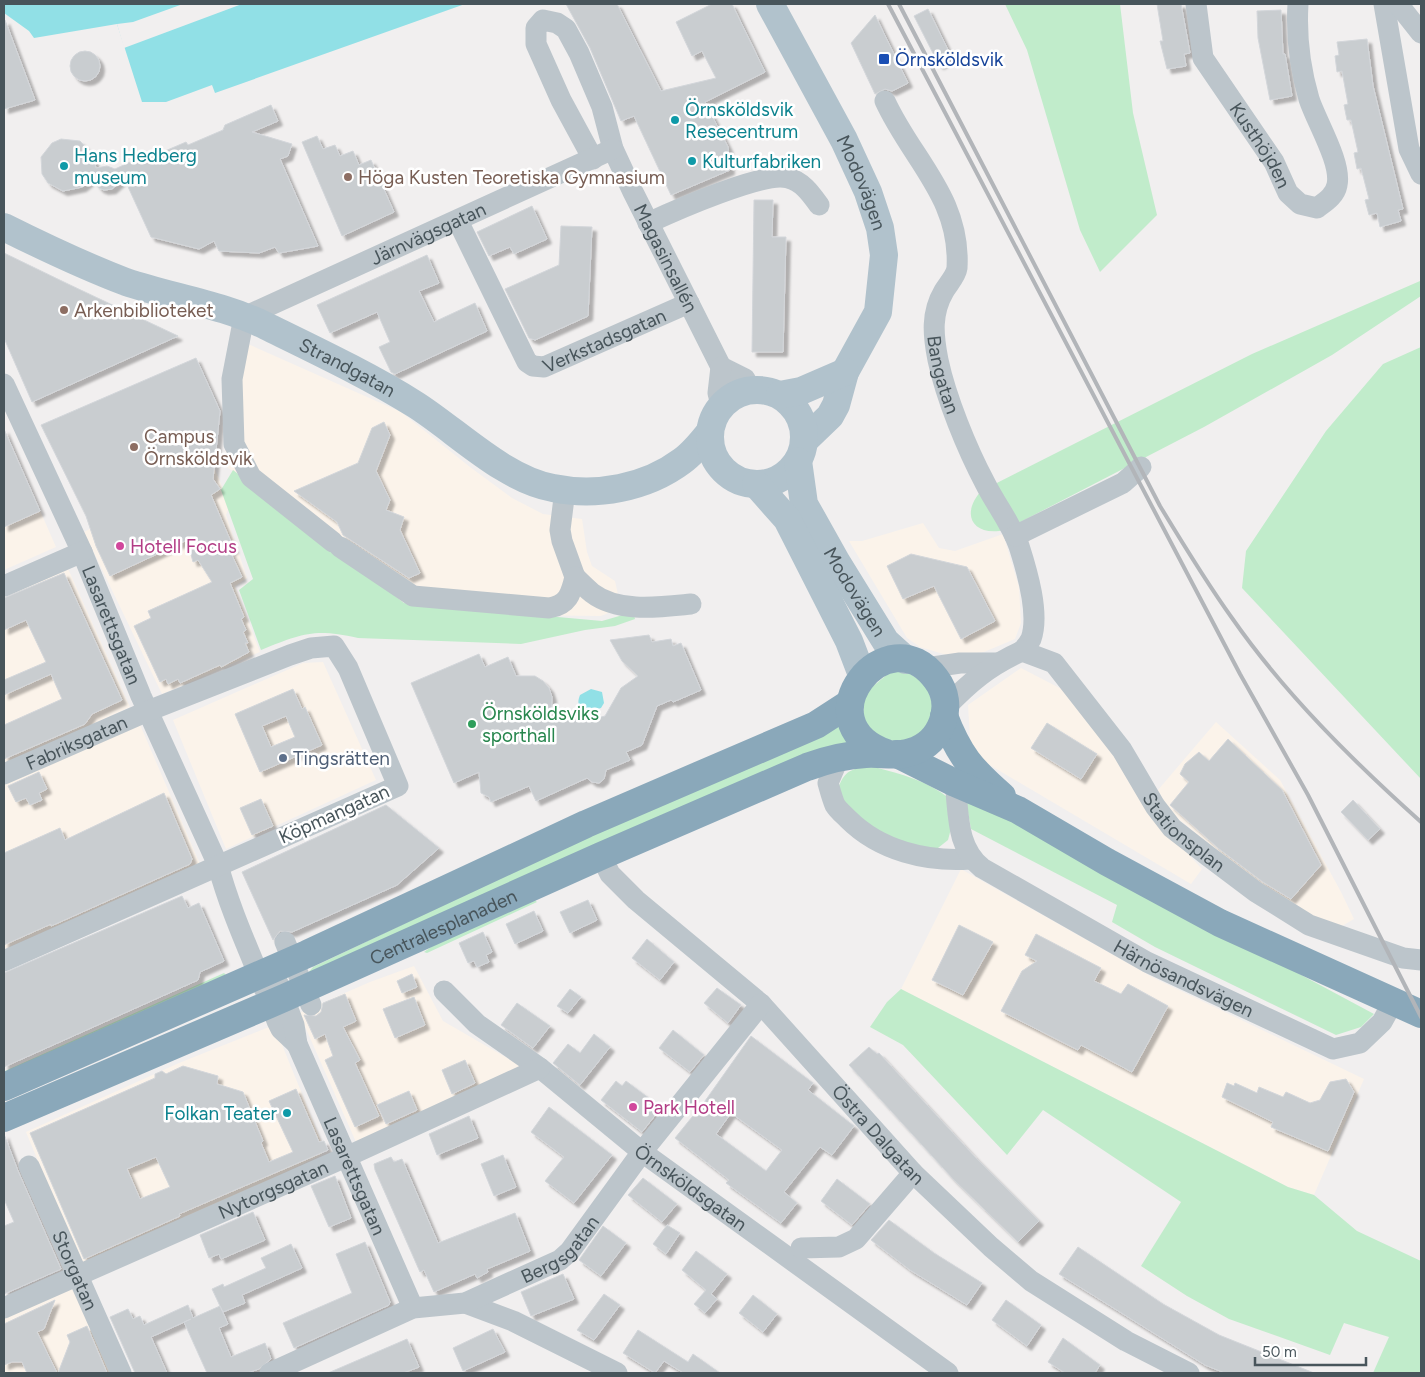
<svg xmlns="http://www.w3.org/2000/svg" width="1425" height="1377" font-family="Figtree,sans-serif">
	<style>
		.commercial { fill: #fbf3ea }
		.green { fill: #c1eccb }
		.water { fill: #91e0e6 }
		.pier { fill: #f1efef }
		.building { fill: #c9cdd0; stroke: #d3d6da; fill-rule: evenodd; filter: url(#shadow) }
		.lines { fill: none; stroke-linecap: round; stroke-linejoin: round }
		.minor { stroke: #bcc5cb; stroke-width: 21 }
		.major { stroke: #b1c2cc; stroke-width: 28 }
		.highway { stroke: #8aa8ba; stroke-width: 28 }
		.rail { stroke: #b2b5b9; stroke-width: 4 }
		.transit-dot { fill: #1a4fb4; stroke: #fff; stroke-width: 2 }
		.culture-dot { fill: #0f9aa8; stroke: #fff; stroke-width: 2 }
		.education-dot { fill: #8d6e63; stroke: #fff; stroke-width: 2 }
		.hotel-dot { fill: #d1479c; stroke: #fff; stroke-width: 2 }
		.leisure-dot { fill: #2e9e5b; stroke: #fff; stroke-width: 2 }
		.service-dot { fill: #5c6f8a; stroke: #fff; stroke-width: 2 }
		.labels { text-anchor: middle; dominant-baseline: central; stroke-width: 5; stroke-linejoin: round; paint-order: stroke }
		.transit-label { font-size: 19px; fill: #164399; stroke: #fff; text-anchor: start }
		.culture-label { font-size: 19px; fill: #0d838f; stroke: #fff; text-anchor: start }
		.street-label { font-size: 19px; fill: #48555b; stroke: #fff }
		.education-label { font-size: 19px; fill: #785e54; stroke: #fff; text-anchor: start }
		.hotel-label { font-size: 19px; fill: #b23c85; stroke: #fff; text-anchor: start }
		.leisure-label { font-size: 19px; fill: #27864d; stroke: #fff; text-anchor: start }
		.service-label { font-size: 19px; fill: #4e5e75; stroke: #fff; text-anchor: start }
	</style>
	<defs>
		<filter id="shadow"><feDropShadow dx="4.5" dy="4.5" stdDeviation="1" flood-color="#0004"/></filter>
	</defs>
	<rect width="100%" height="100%" fill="#f1efef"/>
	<path class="commercial" d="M 230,336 L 401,412 L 470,467 L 512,498 L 543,514 L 582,519 L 587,552 L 592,566 L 615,581 L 621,608 L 601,616 L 511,615 L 402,602 L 295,526 L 236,473 L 225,466 Z
		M 6,433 L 56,547 L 4,570 L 4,434 Z
		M 213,465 L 230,505 L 226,515 L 247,578 L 235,586 L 260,652 L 162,694 L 84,532 Z
		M 923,523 L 939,548 L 955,551 L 1003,534 L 1019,587 L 1021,623 L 1015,639 L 984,652 L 950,656 L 920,647 L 907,638 L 849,541 L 862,541 Z
		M 65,562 L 130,707 L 4,764 L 4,590 Z
		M 323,662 L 376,780 L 226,849 L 173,720 L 303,663 Z
		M 1021,668 L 1073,695 L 1164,828 L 1202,869 L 1191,884 L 971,754 L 968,705 Z
		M 138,720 L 200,864 L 4,949 L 4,778 Z
		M 1216,722 L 1280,780 L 1341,892 L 1354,919 L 1335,930 L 1233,867 L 1185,824 L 1171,814 L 1158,790 Z
		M 961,869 L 1152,977 L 1364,1079 L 1314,1195 L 1288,1187 L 901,989 Z
		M 414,966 L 443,1021 L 526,1069 L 356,1142 L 299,1013 L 370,982 Z
		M 274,1025 L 324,1148 L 321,1155 L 83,1270 L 26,1132 L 179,1063 Z
		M 75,1282 L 115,1373 L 4,1373 L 4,1315 Z"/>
	<path class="green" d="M 1005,4 L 1120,4 L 1133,113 L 1157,215 L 1100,272 L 1080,230 L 1027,50 Z
		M 1420,281 L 1421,296 L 1332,355 L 1204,427 L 1005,530 C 973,537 960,515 981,491 L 1252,354 Z
		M 1421,347 L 1421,779 L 1242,588 L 1246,551 L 1326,431 L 1383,364 Z
		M 233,470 L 404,603 L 602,621 L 633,612 L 635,619 L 615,626 L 585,630 L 521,644 L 358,638 C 313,628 302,634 261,650 L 239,590 L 253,579 L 221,490 Z
		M 890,672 L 907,672 L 927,685 L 934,711 C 931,717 928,727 924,732 C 906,749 874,742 865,720 C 862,711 864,702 865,693 Z
		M 842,715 L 855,744 L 308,973 L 313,967 Z
		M 874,767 C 902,774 928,781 950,799 L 953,821 L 948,840 L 938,848 L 909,848 L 886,840 L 849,809 L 837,792 C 844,769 852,768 874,767 Z
		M 965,795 L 1374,1014 L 1361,1027 L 1336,1035 L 1155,947 L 1112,922 L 1117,905 L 971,829 Z
		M 531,897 L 537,902 L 427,953 L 424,952 L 452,932 Z
		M 224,973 L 228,977 L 5,1074 L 5,1071 Z
		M 901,989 L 1288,1187 L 1314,1195 L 1357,1231 L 1421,1261 L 1421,1373 L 1373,1373 L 1389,1337 L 1344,1323 L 1330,1355 L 1229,1319 L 1187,1296 L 1141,1266 L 1181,1202 L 1043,1110 L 1007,1155 L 903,1045 L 870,1027 L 887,1002 Z"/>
	<path class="water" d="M 4,4 L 465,4 L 215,93 L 212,85 L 166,102 L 142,102 L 117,24 L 34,38 L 29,31 L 4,13 Z
		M 591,689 L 602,692 L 604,703 L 601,708 L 585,712 C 578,707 577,703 580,695 Z"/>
	<path class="pier" d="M 183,4 L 242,4 L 124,48 L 117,24 L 133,22 Z"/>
	<path class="building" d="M 566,4 L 617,4 L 661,91 L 716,78 L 702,51 L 692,56 L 676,22 L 712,4 L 732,4 L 765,72 L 705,102 L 728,147 L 730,170 L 671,195 L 634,116 L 621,121 L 590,48 Z
		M 1157,4 L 1181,4 L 1190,53 L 1184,54 L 1186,66 L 1167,69 L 1160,41 L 1163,41 Z
		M 928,9 L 952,58 L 939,65 L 914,16 Z
		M 1281,10 L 1283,54 L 1285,54 L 1292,96 L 1270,100 L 1258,38 L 1257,11 Z
		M 875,15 L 908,83 L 892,91 L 885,89 L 875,94 L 851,43 Z
		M 5,20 L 35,100 L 4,109 L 4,21 Z
		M 1367,39 L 1373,86 L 1403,209 L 1398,210 L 1401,221 L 1380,227 L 1377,213 L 1369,215 L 1365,200 L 1369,199 L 1361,168 L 1357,169 L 1354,153 L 1358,152 L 1351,120 L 1347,120 L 1344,105 L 1348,104 L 1342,71 L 1337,72 L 1335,56 L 1339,55 L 1337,42 Z
		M70 66a15 15 0 1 1 30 0a15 15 0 1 1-30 0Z
		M 271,105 L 278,121 L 252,132 L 292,144 L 288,156 L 280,159 L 318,246 L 279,253 L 275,247 L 259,253 L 219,251 L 214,241 L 199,249 L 151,237 L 124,178 L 112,189 L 104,190 L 99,188 L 92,179 L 82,187 L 63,191 L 48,183 L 42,174 L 41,157 L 52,143 L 61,139 L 80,141 L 92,154 L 96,168 L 107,166 L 115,169 L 156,150 L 158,154 L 186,142 L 188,145 L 223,130 L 225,125 Z
		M 317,136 L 323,149 L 335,145 L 340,156 L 353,151 L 359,165 L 371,160 L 394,212 L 342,236 L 302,142 Z
		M 754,200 L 773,200 L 772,237 L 786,237 L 783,352 L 752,352 Z
		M 532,206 L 547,239 L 514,254 L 510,247 L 489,256 L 477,232 Z
		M 561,226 L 592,227 L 588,316 L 535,340 L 529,338 L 505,289 L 559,265 Z
		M 4,253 L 68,284 L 178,336 L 32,402 L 4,338 Z
		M 427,255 L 439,283 L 419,291 L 434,322 L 475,303 L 487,331 L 395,374 L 391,372 L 379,347 L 390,342 L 377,312 L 330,333 L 317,305 Z
		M 196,358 L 220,411 L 213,479 L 220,489 L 211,495 L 234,549 L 230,551 L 242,577 L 230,583 L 244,617 L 241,619 L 246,630 L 243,632 L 248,643 L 245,643 L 249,652 L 221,667 L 220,665 L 180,683 L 178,679 L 168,684 L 166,679 L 160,682 L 134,626 L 151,618 L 148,611 L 212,582 L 198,560 L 193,562 L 187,540 L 110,576 L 96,546 L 86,516 L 41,425 Z
		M 384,422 L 390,435 L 376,471 L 390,500 L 386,510 L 404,517 L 400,530 L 420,573 L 409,578 L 343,535 L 337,522 L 294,491 L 358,463 L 372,428 Z
		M 4,429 L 40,511 L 4,527 Z
		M 911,554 L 967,567 L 995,621 L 961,639 L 934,586 L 903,599 L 887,566 Z
		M 64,573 L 122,700 L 92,714 L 85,724 L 4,759 L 4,725 L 62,699 L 51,674 L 4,695 L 4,680 L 46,662 L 26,620 L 4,630 L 4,598 Z
		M 649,635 L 652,642 L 671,639 L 673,646 L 681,643 L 701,690 L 673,702 L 671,700 L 657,706 L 642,745 L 626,752 L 630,760 L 606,770 L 604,779 L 599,783 L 592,782 L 587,778 L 536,801 L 529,786 L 491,802 L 489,797 L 481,793 L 479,772 L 454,783 L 411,683 L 479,654 L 485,667 L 508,657 L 516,676 L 535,676 L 543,681 L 549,688 L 552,697 L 551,719 L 564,717 L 586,721 L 605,716 L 621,688 L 638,676 L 622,661 L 610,640 Z
		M 293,689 L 302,709 L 305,707 L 322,745 L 260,772 L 235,714 ZM 286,716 L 295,737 L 271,747 L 262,726 Z
		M 1047,723 L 1097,754 L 1081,779 L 1031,748 Z
		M 1228,739 L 1282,790 L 1321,865 L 1291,899 L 1263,882 L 1218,848 L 1170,805 L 1189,782 L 1180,774 L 1185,764 L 1199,752 L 1209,761 Z
		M 39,772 L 47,789 L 39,793 L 42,800 L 30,805 L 26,798 L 16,802 L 8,786 Z
		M 164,793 L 192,859 L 190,864 L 51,926 L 51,924 L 4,945 L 4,853 L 60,828 L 65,840 Z
		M 261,799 L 273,826 L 252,835 L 240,808 Z
		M 1353,800 L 1380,829 L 1368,840 L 1341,812 Z
		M 386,805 L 439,848 L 397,885 L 292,932 L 280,931 L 273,940 L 242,872 Z
		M 182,896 L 188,908 L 199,903 L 224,961 L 200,972 L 198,980 L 4,1067 L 4,973 Z
		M 588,900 L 597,920 L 570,933 L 560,912 Z
		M 534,911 L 543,931 L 515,944 L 506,924 Z
		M 959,925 L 993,942 L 963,995 L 932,980 Z
		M 483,932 L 492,952 L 486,955 L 489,962 L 477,967 L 474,961 L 468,963 L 459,943 Z
		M 1036,934 L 1101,968 L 1094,981 L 1121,994 L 1128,984 L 1168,1006 L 1132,1072 L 1081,1045 L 1078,1050 L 1001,1011 L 1022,971 L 1037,961 L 1025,955 Z
		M 647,939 L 674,962 L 660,980 L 632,958 Z
		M 412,974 L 417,987 L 402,993 L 397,981 Z
		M 717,988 L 741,1005 L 728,1023 L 704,1003 Z
		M 570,989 L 581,997 L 568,1013 L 557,1006 Z
		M 345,994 L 356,1021 L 343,1027 L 360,1060 L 355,1063 L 379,1116 L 355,1127 L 325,1060 L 333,1056 L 325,1034 L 315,1039 L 304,1015 L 316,1016 L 321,1012 L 323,1003 Z
		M 414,997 L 425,1025 L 395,1038 L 383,1009 Z
		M 517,1003 L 550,1026 L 533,1048 L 501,1025 Z
		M 673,1030 L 704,1055 L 690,1072 L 659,1048 Z
		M 594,1034 L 610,1047 L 580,1085 L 553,1063 L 568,1044 L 580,1053 Z
		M 751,1036 L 813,1083 L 808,1090 L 854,1126 L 832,1155 L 820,1147 L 784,1192 L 797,1203 L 781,1223 L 726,1183 L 729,1180 L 675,1138 L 705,1101 ZM 731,1113 L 782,1150 L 766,1171 L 716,1134 Z
		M 869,1047 L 877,1054 L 879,1053 L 976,1158 L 1039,1221 L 1018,1242 L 953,1179 L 849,1065 Z
		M 465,1060 L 475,1083 L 452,1094 L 442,1070 Z
		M 183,1066 L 218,1076 L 217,1084 L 243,1092 L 263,1141 L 261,1143 L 269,1162 L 293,1152 L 269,1101 L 296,1089 L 319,1142 L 324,1141 L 328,1150 L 179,1214 L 180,1216 L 84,1259 L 30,1133 L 155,1078 L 155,1074 L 162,1071 L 166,1074 ZM 156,1157 L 170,1187 L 140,1199 L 127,1169 Z
		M 1346,1079 L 1354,1092 L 1328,1151 L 1271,1127 L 1273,1122 L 1222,1097 L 1227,1083 L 1234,1086 L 1235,1083 L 1257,1093 L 1259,1087 L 1283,1097 L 1286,1092 L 1310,1103 L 1320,1100 L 1330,1082 Z
		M 616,1081 L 622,1086 L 626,1081 L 657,1104 L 653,1109 L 657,1113 L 642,1132 L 601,1100 Z
		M 409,1091 L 417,1110 L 386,1124 L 377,1105 Z
		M 549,1107 L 612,1155 L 574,1203 L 545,1181 L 564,1157 L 531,1132 Z
		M 469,1116 L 478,1138 L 437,1155 L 429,1134 Z
		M 4,1134 L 18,1171 L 61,1269 L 4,1294 L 4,1226 L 14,1222 L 4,1199 Z
		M 503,1155 L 516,1187 L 494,1196 L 481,1164 Z
		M 391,1157 L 394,1162 L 402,1159 L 438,1243 L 515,1213 L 530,1251 L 487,1269 L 488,1272 L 477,1278 L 475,1274 L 434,1292 L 424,1270 L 420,1272 L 375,1170 L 374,1164 Z
		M 335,1176 L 351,1218 L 329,1227 L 311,1186 Z
		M 643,1178 L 677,1204 L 662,1222 L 628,1195 Z
		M 837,1179 L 870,1204 L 852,1225 L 821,1201 Z
		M 253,1212 L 265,1240 L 221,1259 L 219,1254 L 209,1258 L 200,1235 Z
		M 889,1220 L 934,1253 L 982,1283 L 967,1305 L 910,1270 L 871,1240 Z
		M 667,1225 L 680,1233 L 666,1254 L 653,1244 Z
		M 603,1226 L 626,1243 L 601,1276 L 579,1260 Z
		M 365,1242 L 390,1302 L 389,1305 L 294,1348 L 283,1323 L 352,1293 L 336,1254 Z
		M 291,1244 L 302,1268 L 242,1295 L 245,1303 L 223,1312 L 220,1306 L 228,1324 L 219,1328 L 231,1357 L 265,1343 L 271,1359 L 259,1369 L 247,1373 L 207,1373 L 184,1322 L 191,1319 L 151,1337 L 167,1373 L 135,1373 L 110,1317 L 128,1309 L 133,1319 L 140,1316 L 144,1325 L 188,1305 L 193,1318 L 220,1306 L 212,1289 L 223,1284 L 224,1287 L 266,1268 L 261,1258 Z
		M 1078,1247 L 1163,1304 L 1219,1335 L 1314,1373 L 1225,1373 L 1205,1365 L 1059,1274 Z
		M 696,1251 L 727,1274 L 711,1294 L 717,1299 L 705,1313 L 694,1304 L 706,1290 L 682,1270 Z
		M 563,1274 L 574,1299 L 531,1316 L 521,1292 Z
		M 604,1294 L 620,1305 L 594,1340 L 577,1330 Z
		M 753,1295 L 777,1314 L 763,1332 L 739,1313 Z
		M 55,1300 L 44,1329 L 37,1332 L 57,1373 L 27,1373 L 22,1362 L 12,1362 L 4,1365 L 4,1324 Z
		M 1006,1300 L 1041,1325 L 1027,1346 L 992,1320 Z
		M 87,1326 L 107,1373 L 58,1373 L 70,1342 L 67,1335 Z
		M 493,1329 L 505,1352 L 463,1371 L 453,1348 Z
		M 638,1330 L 688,1362 L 693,1354 L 720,1373 L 681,1373 L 682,1372 L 664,1361 L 655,1373 L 623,1353 Z
		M 1063,1338 L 1100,1365 L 1095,1373 L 1065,1373 L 1048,1362 Z
		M 407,1339 L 419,1367 L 403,1373 L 328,1373 Z"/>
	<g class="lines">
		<g class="minor">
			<path id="s1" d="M 1196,4 L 1203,58 L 1274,162 L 1288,193 L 1300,204 L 1317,208 C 1325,202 1335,196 1337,185 C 1342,163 1316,121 1309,99 C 1300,68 1296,36 1298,4"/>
			<path d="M 1384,4 L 1409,149 L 1421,174"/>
			<path d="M 1398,4 L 1421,33"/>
			<path id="s2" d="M 885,101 C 912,160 961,198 957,268 C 956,276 948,284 944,291 C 931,313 933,335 938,360 C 946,398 967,449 985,483 C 996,505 1011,523 1019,546 C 1027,571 1040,614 1031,639 C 1029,643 1025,648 1022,651"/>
			<path id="s3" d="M 593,159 L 561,100 L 536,44 L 536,28 L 543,20 L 557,23 L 566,29 L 579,53 L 602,107 L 613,149 L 633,192 L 721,367"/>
			<path id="s4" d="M 458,221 L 527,362 L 533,366 L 544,367 L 689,303"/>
			<path d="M 648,223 C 674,211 764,171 788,178 C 802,181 811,194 819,205"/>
			<path d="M 721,367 L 745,379 L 751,390"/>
			<path d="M 721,367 L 718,393 L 721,405"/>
			<path id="s5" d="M 4,384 L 82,552 L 141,696 L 218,865 C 232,918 258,969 277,1021 L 281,1029 L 297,1044"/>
			<path d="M 1015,536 L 1123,483 L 1141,467"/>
			<path id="s6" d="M 333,542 L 251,477 L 234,444 L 232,379 L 244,317 L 613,149"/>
			<path d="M 340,547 L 413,596 L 549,608 C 568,605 571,594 575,577 L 562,541 L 560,530 L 565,490"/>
			<path d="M 575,577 C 580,582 586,588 592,593 C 618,613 660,607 691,604"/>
			<path d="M 4,586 L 82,552"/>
			<path d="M 926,668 L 960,663 L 997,663"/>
			<path id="s7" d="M 945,708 C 970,682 989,666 1022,651 L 1054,663 L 1122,750 L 1155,806 L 1172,828 L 1208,856 L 1256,892 L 1309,925 L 1403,958 L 1421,960"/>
			<path d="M 839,757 L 828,783 C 830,790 832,798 835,805 C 838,810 844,815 848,819 C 880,851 927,862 970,859"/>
			<path id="s8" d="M 4,774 L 148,711 L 290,655 L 311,648 L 334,646 L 348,668 L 398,786 L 4,961"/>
			<path id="s9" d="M 955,783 C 959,814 956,847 982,868 L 1147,962 L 1333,1049 L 1360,1043 L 1382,1022 L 1393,1002"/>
			<path id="s10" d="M 601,856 L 610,874 L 636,900 L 761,1004 L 913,1173 L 991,1247 L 1031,1281 L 1126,1341 L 1189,1373"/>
			<path d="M 285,942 L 311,1005"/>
			<path id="s11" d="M 279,985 L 294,1025 L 297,1044 L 413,1308"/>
			<path id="s12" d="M 444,991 L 477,1024 L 540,1068 L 642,1152 L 948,1373"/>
			<path id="s13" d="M 29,1166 L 121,1373"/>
			<path d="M 801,1248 L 839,1247 L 856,1239 L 913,1173"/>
			<path d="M 465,1303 L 513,1321 L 617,1373"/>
			<path id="s14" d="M 4,1308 L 346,1157 L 540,1068"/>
			<path id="s15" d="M 270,1373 L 413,1308 L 465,1303 L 560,1260 L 570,1251 L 642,1152 L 761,1004"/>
		</g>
		<g class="major">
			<path id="s16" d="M 770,4 L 844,140 L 868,192 L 880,228 L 884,255 L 878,312 L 845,372 L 836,405 L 830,416 L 804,441"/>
			<path id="s17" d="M 4,227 C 44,247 84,266 126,282 C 170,297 224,305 266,326 C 315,350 370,376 416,405 C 458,432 504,479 553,488 C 596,497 646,488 682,461 C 692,454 701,443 709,433"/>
			<circle cx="757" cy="437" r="47"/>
			<path d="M 780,395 L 801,391 L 845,372"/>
			<path id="s18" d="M 798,461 L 804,504 L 836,561 L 886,642 L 906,660"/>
			<path d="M 756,484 L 787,519 L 849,641 L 862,675"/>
		</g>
		<g class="highway">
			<path d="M 944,716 C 959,755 971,769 1002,796"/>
			<path d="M 897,754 L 955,783 L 1018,810 L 1107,862 L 1220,923 L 1421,1014"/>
			<path d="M 4,1087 L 307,954 L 586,824 L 816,725 L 850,703"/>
			<path id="s19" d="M 4,1118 L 284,998 L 601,856 L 807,767 C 826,760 845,755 866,754 C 881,753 897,757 911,752 C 942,743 956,705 936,679 C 888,613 800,722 886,753"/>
		</g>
		<path class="rail" d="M 888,4 L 1240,674 L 1308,795 L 1421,1017
			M 899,4 L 1160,506 C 1183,544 1206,582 1232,618 C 1285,694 1353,761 1421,822"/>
	</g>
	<rect class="transit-dot" x="878" y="53" width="12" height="12" rx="2.5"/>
	<g class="culture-dot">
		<circle cx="675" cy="120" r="5"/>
		<circle cx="692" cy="161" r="5"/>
		<circle cx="64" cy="166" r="5"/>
		<circle cx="287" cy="1113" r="5"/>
	</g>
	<g class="education-dot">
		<circle cx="348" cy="177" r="5"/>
		<circle cx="64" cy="310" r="5"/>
		<circle cx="134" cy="447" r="5"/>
	</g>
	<g class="hotel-dot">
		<circle cx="120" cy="546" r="5"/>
		<circle cx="633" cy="1107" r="5"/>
	</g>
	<circle class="leisure-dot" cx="472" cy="724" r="5"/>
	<circle class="service-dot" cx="283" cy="758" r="5"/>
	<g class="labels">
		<g class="transit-label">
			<text x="895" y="59">Örnsköldsvik</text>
		</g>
		<g class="culture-label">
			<text x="685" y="109">Örnsköldsvik<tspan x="685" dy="22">Resecentrum</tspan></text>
			<text x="74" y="155">Hans Hedberg<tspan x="74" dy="22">museum</tspan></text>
			<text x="702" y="161">Kulturfabriken</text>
			<text x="277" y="1113" text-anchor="end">Folkan Teater</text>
		</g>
		<g class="street-label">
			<text stroke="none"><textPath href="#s1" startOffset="159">Kusthöjden</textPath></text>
			<text stroke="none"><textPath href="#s16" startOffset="201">Modovägen</textPath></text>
			<text stroke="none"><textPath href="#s6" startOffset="472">Järnvägsgatan</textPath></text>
			<text stroke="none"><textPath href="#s3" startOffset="431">Magasinsallén</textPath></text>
			<text stroke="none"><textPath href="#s4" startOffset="241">Verkstadsgatan</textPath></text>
			<text stroke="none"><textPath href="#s17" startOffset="372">Strandgatan</textPath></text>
			<text stroke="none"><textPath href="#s2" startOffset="298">Bangatan</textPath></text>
			<text stroke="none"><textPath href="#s18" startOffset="145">Modovägen</textPath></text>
			<text stroke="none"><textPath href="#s5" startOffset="264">Lasarettsgatan</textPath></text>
			<text stroke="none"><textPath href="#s8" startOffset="79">Fabriksgatan</textPath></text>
			<text transform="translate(334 814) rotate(-24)">Köpmangatan</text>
			<text stroke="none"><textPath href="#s7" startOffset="345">Stationsplan</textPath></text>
			<text stroke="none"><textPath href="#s19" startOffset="479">Centralesplanaden</textPath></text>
			<text stroke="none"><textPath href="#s9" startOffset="322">Härnösandsvägen</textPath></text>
			<text stroke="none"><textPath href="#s10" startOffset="395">Östra Dalgatan</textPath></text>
			<text stroke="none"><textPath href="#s11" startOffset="206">Lasarettsgatan</textPath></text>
			<text stroke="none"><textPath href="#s12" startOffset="316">Örnsköldsgatan</textPath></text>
			<text stroke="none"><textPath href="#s14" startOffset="294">Nytorgsgatan</textPath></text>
			<text stroke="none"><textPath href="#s15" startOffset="320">Bergsgatan</textPath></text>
			<text stroke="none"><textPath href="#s13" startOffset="114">Storgatan</textPath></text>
		</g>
		<g class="education-label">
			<text x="358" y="177">Höga Kusten Teoretiska Gymnasium</text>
			<text x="74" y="310">Arkenbiblioteket</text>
			<text x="144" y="436">Campus<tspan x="144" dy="22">Örnsköldsvik</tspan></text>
		</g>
		<g class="hotel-label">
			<text x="130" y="546">Hotell Focus</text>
			<text x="643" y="1107">Park Hotell</text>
		</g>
		<g class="leisure-label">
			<text x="482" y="713">Örnsköldsviks<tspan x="482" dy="22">sporthall</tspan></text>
		</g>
		<g class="service-label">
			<text x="293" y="758">Tingsrätten</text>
		</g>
	</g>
	<rect width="1425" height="1377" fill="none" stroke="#48555b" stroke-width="10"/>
	<path d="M1255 1357v8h111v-8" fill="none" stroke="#48555b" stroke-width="2.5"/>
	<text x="1262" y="1357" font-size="15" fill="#48555b" stroke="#ffffff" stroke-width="4" paint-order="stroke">50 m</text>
</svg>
